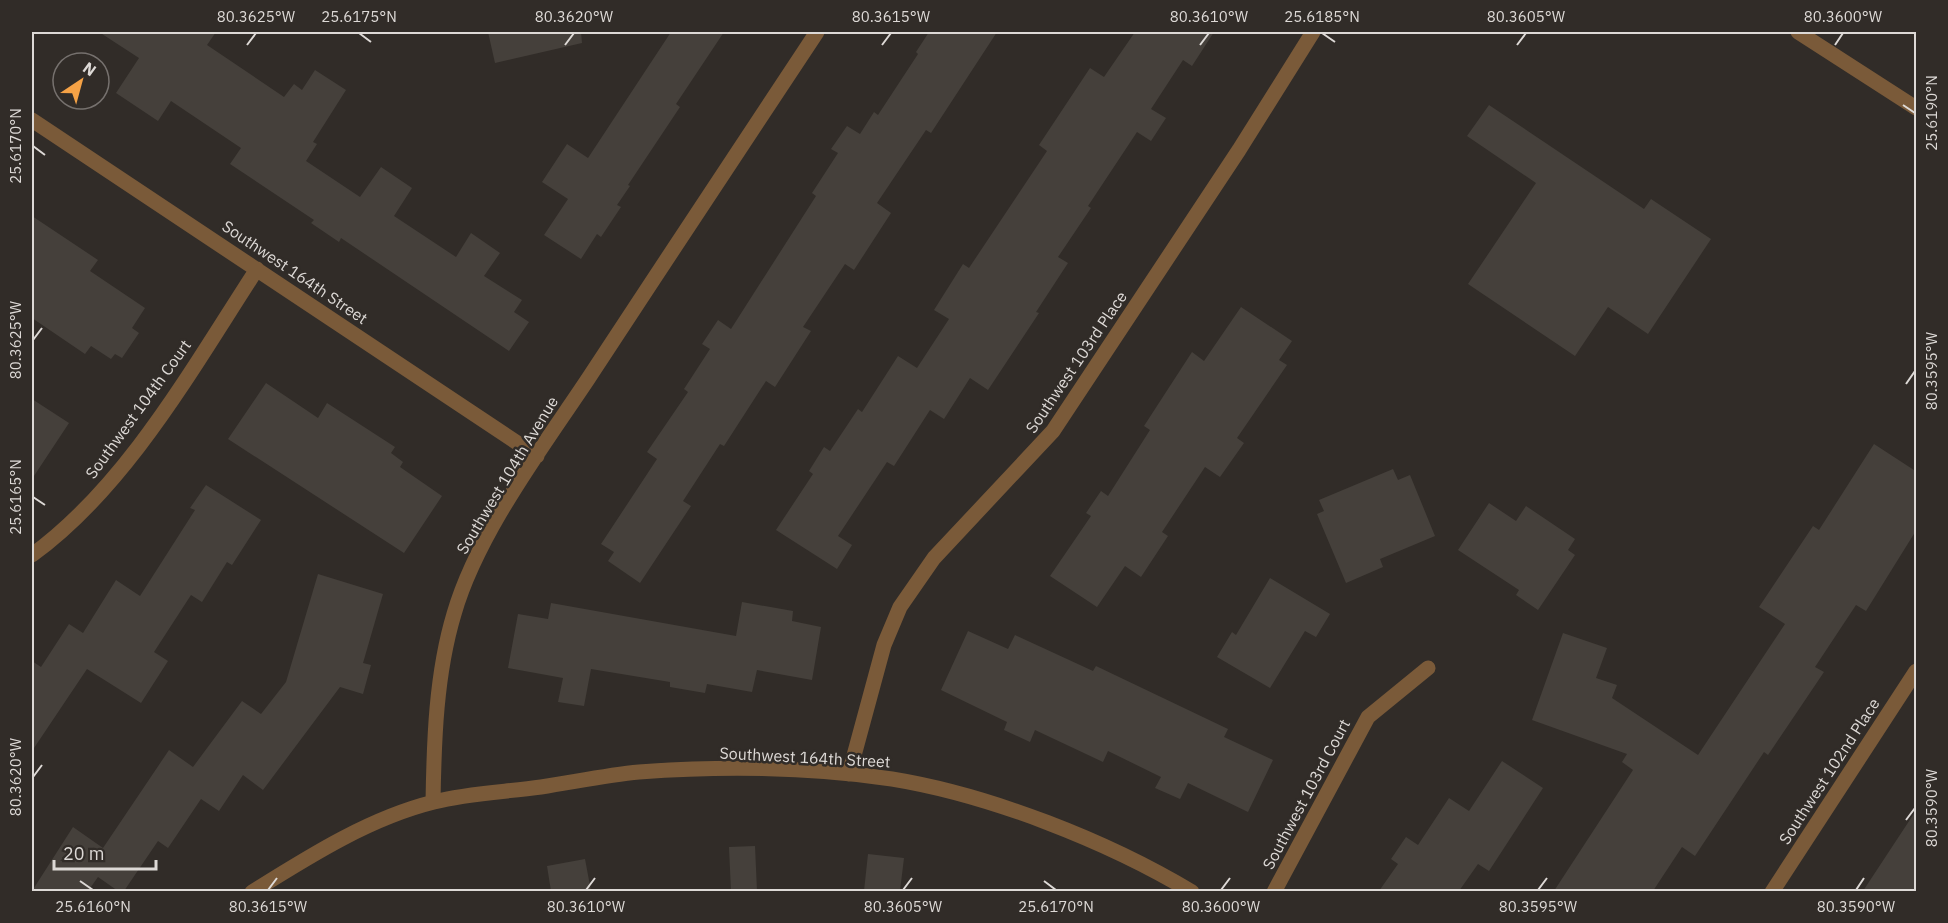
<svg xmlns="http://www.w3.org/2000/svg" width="1948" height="923" font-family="'IBM Plex Sans',sans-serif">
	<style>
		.building { fill: #45403b }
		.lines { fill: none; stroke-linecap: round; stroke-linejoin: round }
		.street { stroke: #7a5a39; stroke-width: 15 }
		.ticks { fill: none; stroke: #ddd9d6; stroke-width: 2 }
		.labels { text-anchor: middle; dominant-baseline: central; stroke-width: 5; stroke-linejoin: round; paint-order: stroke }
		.street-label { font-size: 16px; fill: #ddd9d6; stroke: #312c28 }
		.neatline { fill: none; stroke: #ddd9d6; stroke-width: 2 }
		.ticks-label { font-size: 15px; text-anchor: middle; fill: #ddd9d6 }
	</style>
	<rect width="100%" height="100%" fill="#312c28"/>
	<path class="building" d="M 99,32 L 216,32 L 207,45 L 284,97 L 294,84 L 302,90 L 315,70 L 346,90 L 313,142 L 317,144 L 306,161 L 360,197 L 381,167 L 412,188 L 394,216 L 456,257 L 471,233 L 500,253 L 484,276 L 522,300 L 514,312 L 529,322 L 509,351 L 341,238 L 339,242 L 311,223 L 314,220 L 230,164 L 241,148 L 171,101 L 158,121 L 116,93 L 139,58 Z
		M 488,32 L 581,32 L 582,43 L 495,63 Z
		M 671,32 L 724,32 L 676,104 L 680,107 L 628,185 L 630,186 L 617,205 L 621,207 L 601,237 L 597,234 L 581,259 L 544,235 L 568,199 L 542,182 L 567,144 L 588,158 Z
		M 929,32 L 997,32 L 931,133 L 926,130 L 877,203 L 891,213 L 854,270 L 845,264 L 803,327 L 811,331 L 775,387 L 766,381 L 724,446 L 720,444 L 683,501 L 691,506 L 640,583 L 608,561 L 614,552 L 601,544 L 657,459 L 647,452 L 688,392 L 684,389 L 710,349 L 702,344 L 718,320 L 731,329 L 816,196 L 812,193 L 838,153 L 831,149 L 847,126 L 860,134 L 874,112 L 878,115 L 918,54 L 916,52 Z
		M 1135,32 L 1214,32 L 1192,66 L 1183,60 L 1151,109 L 1166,118 L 1151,141 L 1137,132 L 1088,206 L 1091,208 L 1058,257 L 1068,263 L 1036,312 L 1039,313 L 988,390 L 970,378 L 944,419 L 930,410 L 894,466 L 887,462 L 838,536 L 852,545 L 837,569 L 776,530 L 813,474 L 809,471 L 824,447 L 830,451 L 858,409 L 862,412 L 898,356 L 917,368 L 949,319 L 934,310 L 963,264 L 969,268 L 1047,151 L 1039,145 L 1090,68 L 1104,77 Z
		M 1489,105 L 1644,209 L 1651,199 L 1711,239 L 1648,334 L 1608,307 L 1575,356 L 1468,284 L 1536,183 L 1467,136 Z
		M 32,216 L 98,260 L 90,271 L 145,308 L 132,328 L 139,333 L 122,358 L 115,354 L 111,359 L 91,346 L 85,354 L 32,318 Z
		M 1241,307 L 1292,341 L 1279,360 L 1287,365 L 1237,438 L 1244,443 L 1220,477 L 1205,467 L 1162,532 L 1168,536 L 1141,577 L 1125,566 L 1097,607 L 1050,576 L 1091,516 L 1086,513 L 1101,491 L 1108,496 L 1150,430 L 1144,426 L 1192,352 L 1204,361 Z
		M 266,383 L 318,418 L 327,403 L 395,447 L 391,453 L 403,462 L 400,467 L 442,496 L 404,553 L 228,439 Z
		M 32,399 L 69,423 L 32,479 Z
		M 1874,444 L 1917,472 L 1917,529 L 1866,611 L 1856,605 L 1815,667 L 1824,672 L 1768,755 L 1764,752 L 1695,856 L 1682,847 L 1653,891 L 1554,891 L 1633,770 L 1622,762 L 1627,754 L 1532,720 L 1563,633 L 1607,648 L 1596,678 L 1617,685 L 1612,698 L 1698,755 L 1785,624 L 1759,607 L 1813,526 L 1819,530 Z
		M 1393,469 L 1398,480 L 1410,475 L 1435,536 L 1380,559 L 1383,567 L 1346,583 L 1317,514 L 1324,511 L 1319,500 Z
		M 206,485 L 261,520 L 232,565 L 227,562 L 202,602 L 191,595 L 154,652 L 168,661 L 141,703 L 87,669 L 32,751 L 32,661 L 41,667 L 69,624 L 83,633 L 116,580 L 140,596 L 195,510 L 190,508 Z
		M 1489,503 L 1516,521 L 1526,506 L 1575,539 L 1568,550 L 1575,555 L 1538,610 L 1516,595 L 1519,590 L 1458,550 Z
		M 318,574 L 383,594 L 363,663 L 371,665 L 363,694 L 340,687 L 263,790 L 243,775 L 219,811 L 201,799 L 168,848 L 158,841 L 124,891 L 118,891 L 98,877 L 88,891 L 32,891 L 73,827 L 103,848 L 169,750 L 193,767 L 242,701 L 261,714 L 286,682 Z
		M 1270,578 L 1330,614 L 1316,637 L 1305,631 L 1270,688 L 1217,657 L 1232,632 L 1236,635 Z
		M 742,602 L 793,611 L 792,621 L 821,627 L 812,680 L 757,670 L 752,692 L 707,684 L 705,693 L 670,687 L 670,682 L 591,669 L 584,706 L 558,702 L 563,678 L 508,668 L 518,614 L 548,619 L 551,603 L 736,636 Z
		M 968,631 L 1008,649 L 1015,635 L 1093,671 L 1096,666 L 1228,729 L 1224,737 L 1273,760 L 1248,812 L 1188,783 L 1180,799 L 1155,788 L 1161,777 L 1108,751 L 1103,762 L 1035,730 L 1030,742 L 1004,730 L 1007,722 L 941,690 Z
		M 1502,761 L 1543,788 L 1489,871 L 1478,864 L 1459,891 L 1379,891 L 1398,864 L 1391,859 L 1406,837 L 1418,845 L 1449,798 L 1469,811 Z
		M 1917,809 L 1917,891 L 1863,891 Z
		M 755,846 L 757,891 L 731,891 L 729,847 Z
		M 868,854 L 904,858 L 900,891 L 864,891 Z
		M 585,859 L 591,891 L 551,891 L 547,866 Z"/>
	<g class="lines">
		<path class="street" d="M 1798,32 L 1916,108
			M 32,120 L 537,456
			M 32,555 C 127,486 193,367 257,269
			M 849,774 L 884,645 L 900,607 L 934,558 L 1053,431 L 1239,150 L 1313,32
			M 433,802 C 434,740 436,674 454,614 C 477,534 542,448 588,379 C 664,263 741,147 817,32
			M 252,892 C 308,857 369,818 434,802 C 468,793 506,792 541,787 C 574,782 607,775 639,772 C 722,766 810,767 892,779 C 990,795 1107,841 1192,892
			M 1274,892 L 1368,717 L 1428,668
			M 1772,892 L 1916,671"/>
	</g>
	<path class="ticks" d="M 359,33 L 371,42M 1322,33 L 1335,42M 247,45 L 256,33M 565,45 L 574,33M 882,45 L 891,33M 1200,45 L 1209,33M 1517,45 L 1526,33M 1835,45 L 1843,33M 1903,105 L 1915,113M 33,146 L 45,155M 33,340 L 42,328M 1906,384 L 1915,371M 33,497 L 45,505M 33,777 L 42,765M 1906,820 L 1915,808M 80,881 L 93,890M 1044,881 L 1056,890M 268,890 L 277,878M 586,890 L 595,878M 903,890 L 912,878M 1221,890 L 1230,878M 1538,890 L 1547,878M 1856,890 L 1864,878"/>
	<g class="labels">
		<g class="street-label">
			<text transform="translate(295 272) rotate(34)">Southwest 164th Street</text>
			<text transform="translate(1076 362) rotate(-56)">Southwest 103rd Place</text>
			<text transform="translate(138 409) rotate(-54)">Southwest 104th Court</text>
			<text transform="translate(507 475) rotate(-59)">Southwest 104th Avenue</text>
			<text transform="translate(805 757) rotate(3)">Southwest 164th Street</text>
			<text transform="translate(1829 771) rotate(-57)">Southwest 102nd Place</text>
			<text transform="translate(1306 794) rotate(-62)">Southwest 103rd Court</text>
		</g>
	</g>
	<rect width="1948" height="923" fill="none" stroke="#312c28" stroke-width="66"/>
	<g transform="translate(81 81) rotate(36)"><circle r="28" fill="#312c28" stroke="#76716e" stroke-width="1.5"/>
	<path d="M0-4.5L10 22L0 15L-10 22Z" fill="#f5a246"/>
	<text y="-9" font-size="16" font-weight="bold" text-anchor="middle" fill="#ddd9d6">N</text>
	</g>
	<path d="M54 860v9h102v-9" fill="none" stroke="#ddd9d6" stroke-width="3"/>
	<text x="63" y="860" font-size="18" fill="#ddd9d6" stroke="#312c28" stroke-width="4.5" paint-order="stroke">20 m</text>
	<rect x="33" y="33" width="1882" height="857" class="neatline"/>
	<g class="ticks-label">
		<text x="256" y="22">80.3625°W</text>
		<text x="359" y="22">25.6175°N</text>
		<text x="574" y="22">80.3620°W</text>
		<text x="891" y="22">80.3615°W</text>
		<text x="1209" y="22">80.3610°W</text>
		<text x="1322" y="22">25.6185°N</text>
		<text x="1526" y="22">80.3605°W</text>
		<text x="1843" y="22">80.3600°W</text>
		<text transform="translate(1932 113) rotate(-90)" y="5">25.6190°N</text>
		<text transform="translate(16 146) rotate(-90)" y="5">25.6170°N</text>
		<text transform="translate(16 340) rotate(-90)" y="5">80.3625°W</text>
		<text transform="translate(1932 371) rotate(-90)" y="5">80.3595°W</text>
		<text transform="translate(16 497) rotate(-90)" y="5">25.6165°N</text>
		<text transform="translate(16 777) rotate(-90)" y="5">80.3620°W</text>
		<text transform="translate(1932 808) rotate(-90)" y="5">80.3590°W</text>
		<text x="93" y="912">25.6160°N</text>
		<text x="268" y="912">80.3615°W</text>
		<text x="586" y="912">80.3610°W</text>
		<text x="903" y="912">80.3605°W</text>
		<text x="1056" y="912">25.6170°N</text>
		<text x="1221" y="912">80.3600°W</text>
		<text x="1538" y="912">80.3595°W</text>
		<text x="1856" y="912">80.3590°W</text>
	</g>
</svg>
